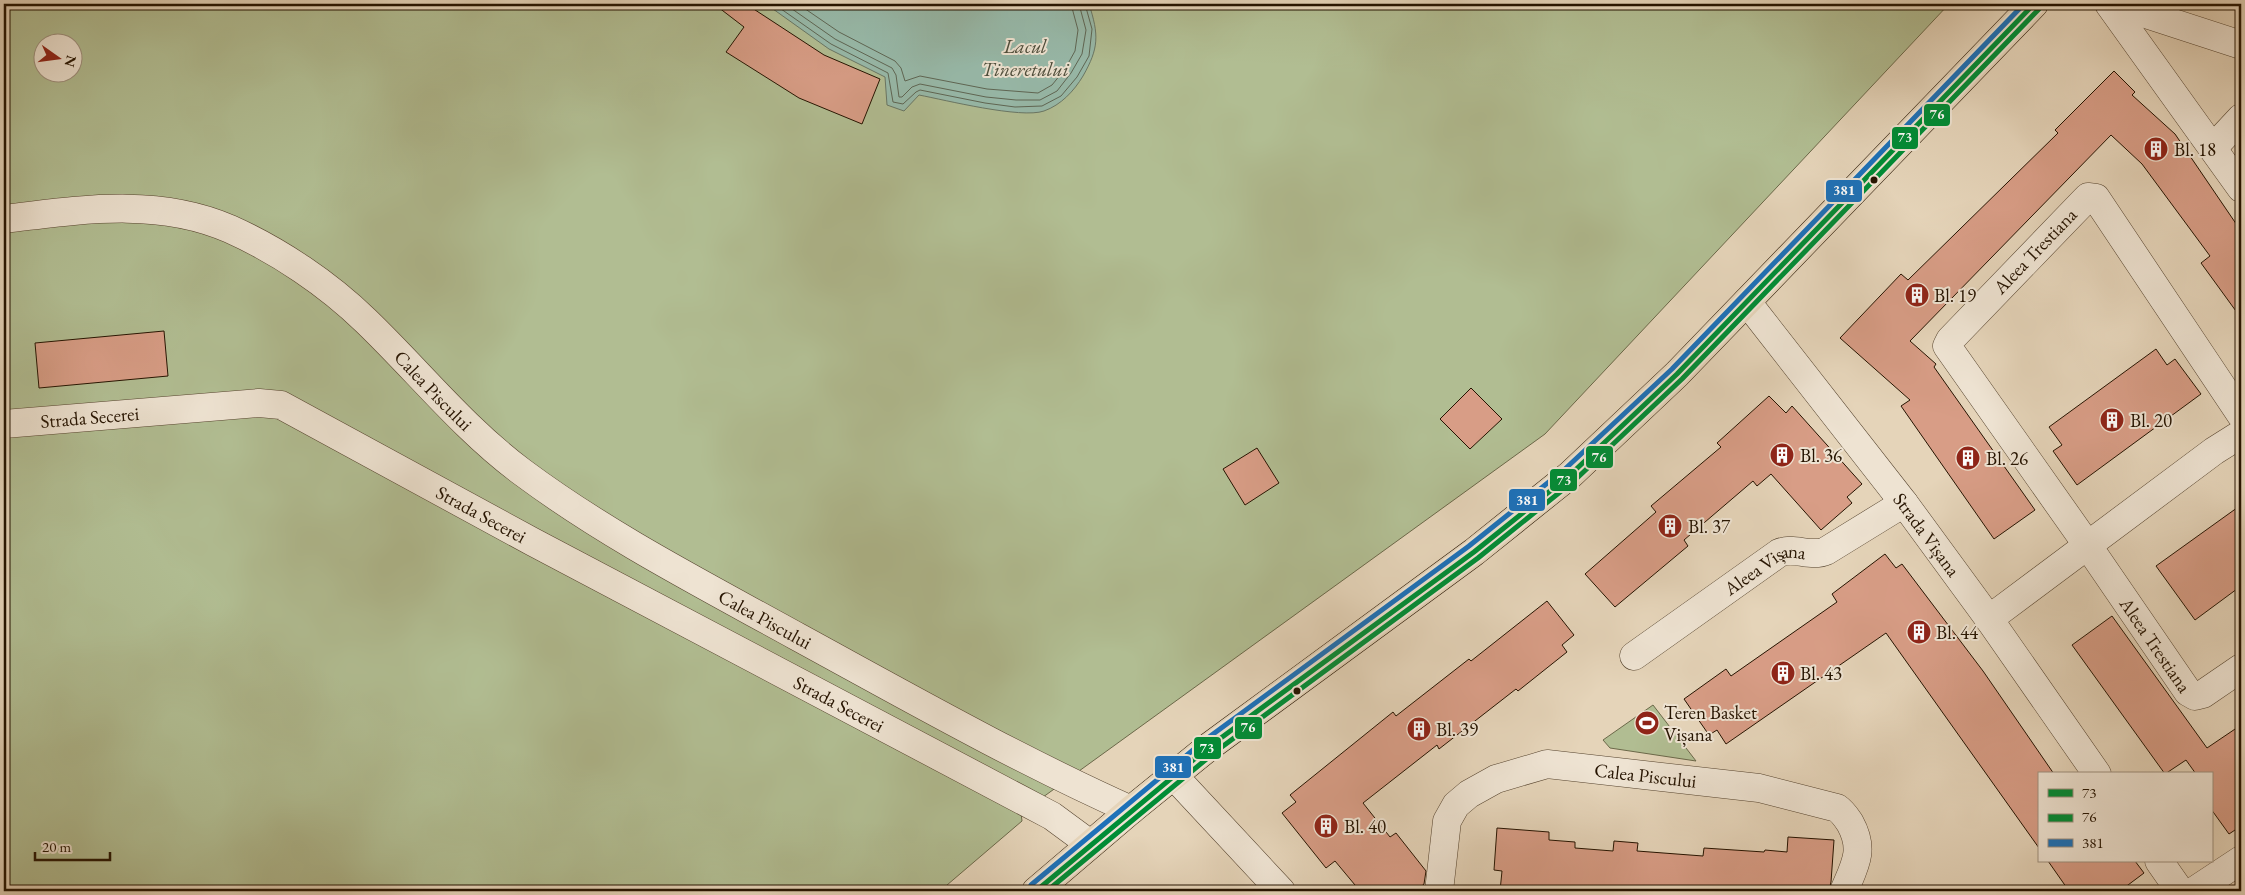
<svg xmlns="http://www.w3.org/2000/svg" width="2245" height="895" font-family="'EB Garamond',serif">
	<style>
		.green { fill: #b1bd92; stroke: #6b6849; fill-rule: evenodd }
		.water { fill: #97b9a9; stroke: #697765 }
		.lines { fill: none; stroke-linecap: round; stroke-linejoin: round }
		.shore { stroke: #5e6654; stroke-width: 1 }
		.building { fill: #d89d86; stroke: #251300 }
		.minor-casing { stroke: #55432e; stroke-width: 29 }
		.major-casing { stroke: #251300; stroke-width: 29 }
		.minor { stroke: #eee3d2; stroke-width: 28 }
		.major { stroke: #e5d4b9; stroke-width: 28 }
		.bus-1-casing { stroke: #eee3d2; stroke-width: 9 }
		.bus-2-casing { stroke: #eee3d2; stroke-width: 9 }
		.bus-3-casing { stroke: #eee3d2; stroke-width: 9 }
		.bus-1 { stroke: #008d36; stroke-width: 5 }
		.bus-2 { stroke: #008d36; stroke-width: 5 }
		.bus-3 { stroke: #1d71b8; stroke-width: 5 }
		.bus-dot { fill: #251300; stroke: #eee3d2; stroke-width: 2 }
		.labels { text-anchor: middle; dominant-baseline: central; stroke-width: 4; stroke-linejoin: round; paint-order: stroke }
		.poi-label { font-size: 19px; fill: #251300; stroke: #eee3d2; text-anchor: start }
		.street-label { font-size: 19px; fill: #251300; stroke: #eee3d2 }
		.water-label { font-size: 20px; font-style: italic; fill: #4d4d3b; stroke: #eee3d2 }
		.line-badge { stroke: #eee3d2; stroke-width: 2 }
		.badge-label { font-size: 14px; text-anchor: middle; font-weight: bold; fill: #fff }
	</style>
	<rect width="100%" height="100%" fill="#e5d4b9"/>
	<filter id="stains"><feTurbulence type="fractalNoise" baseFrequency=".004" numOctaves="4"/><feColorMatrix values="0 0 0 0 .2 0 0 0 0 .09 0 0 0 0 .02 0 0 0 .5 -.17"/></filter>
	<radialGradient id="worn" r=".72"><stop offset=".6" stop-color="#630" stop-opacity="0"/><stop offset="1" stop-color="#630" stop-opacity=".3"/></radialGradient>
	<path class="green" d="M 4,4 L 1949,4 L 1545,434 L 1021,813 L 1022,821 L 940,891 L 4,891 ZM 42,42 L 72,42 L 72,72 L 42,72 Z
		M 1653,705 L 1696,761 L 1610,748 L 1603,740 Z"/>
	<path class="water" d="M 766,4 L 1089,4 C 1099,35 1099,48 1083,76 C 1074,91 1061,105 1044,111 C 1021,119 945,100 919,95 L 904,111 L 887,105 L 885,77 L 829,49 Z"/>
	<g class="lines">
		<path class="shore" d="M 774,4 L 831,44 L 888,73 L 893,102 L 903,104 L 916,92 L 920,90 L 985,103 L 1015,107 L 1042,106 L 1061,96 L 1077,77 L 1089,56 L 1092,29 L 1085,4
			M 785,4 L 835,39 L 892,68 L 896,75 L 899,97 L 902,97 L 912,87 L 920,84 L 986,97 L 1016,100 L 1040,100 L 1057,91 L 1071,73 L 1082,54 L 1086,30 L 1079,4
			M 798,4 L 839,32 L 895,61 L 901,68 L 905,81 L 920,76 L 987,89 L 1038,93 L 1052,85 L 1065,69 L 1075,51 L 1078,30 L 1071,4"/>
	</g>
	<path class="building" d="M 714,4 L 746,4 L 824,55 L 880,79 L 862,124 L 799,98 L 726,52 L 744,27 Z
		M 2114,71 L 2135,92 L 2132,95 L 2175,134 L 2241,231 L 2241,318 L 2201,263 L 2210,256 L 2142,164 L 2111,135 L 1910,341 L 1936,364 L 1934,367 L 2035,510 L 1994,539 L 1901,406 L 1910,400 L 1840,338 L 1901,274 L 1908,280 L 2058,133 L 2055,130 Z
		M 164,331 L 168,376 L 39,388 L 35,343 Z
		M 2156,349 L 2167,365 L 2175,359 L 2201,394 L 2077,485 L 2053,451 L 2062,445 L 2049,427 Z
		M 1471,388 L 1502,419 L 1470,449 L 1440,419 Z
		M 1769,396 L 1786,413 L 1792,406 L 1862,484 L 1847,497 L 1852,503 L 1821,530 L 1771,474 L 1757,486 L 1753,481 L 1684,540 L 1688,546 L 1615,607 L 1585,574 L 1656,512 L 1651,506 L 1721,447 L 1717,443 Z
		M 1257,448 L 1279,483 L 1245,505 L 1223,469 Z
		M 2241,505 L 2241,586 L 2195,620 L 2156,566 Z
		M 1885,554 L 1896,568 L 1902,564 L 1983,671 L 2054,774 L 2039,774 L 2039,848 L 1886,633 L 1726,744 L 1717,730 L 1709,735 L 1684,699 L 1726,669 L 1731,676 L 1837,602 L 1832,594 Z
		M 1547,601 L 1574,635 L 1562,645 L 1567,652 L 1518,691 L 1516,689 L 1439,749 L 1437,745 L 1363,803 L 1390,837 L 1396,833 L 1426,871 L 1424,884 L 1416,891 L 1360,891 L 1335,861 L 1326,868 L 1282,813 L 1296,802 L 1290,795 L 1393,712 L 1396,716 L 1469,659 L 1471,661 Z
		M 2112,616 L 2207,748 L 2241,725 L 2241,826 L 2229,834 L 2211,809 L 2211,774 L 2196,774 L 2186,760 L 2165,774 L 2072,645 Z
		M 1497,828 L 1549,832 L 1549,840 L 1575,842 L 1575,848 L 1613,851 L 1614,841 L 1638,843 L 1637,851 L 1703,856 L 1704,848 L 1764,852 L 1765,850 L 1787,852 L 1788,837 L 1834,840 L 1831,882 L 1829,891 L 1500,891 L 1502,871 L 1494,870 Z
		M 2048,861 L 2135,861 L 2144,873 L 2120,891 L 2069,891 Z"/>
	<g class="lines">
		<defs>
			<g id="minor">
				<path d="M 2109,4 L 2241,188"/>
				<path d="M 2115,4 L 2241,45"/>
				<path d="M 2213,148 L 2241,118"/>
				<path id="s1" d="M 4,219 C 79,210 158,197 230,229 C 279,251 328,284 366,321 C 418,371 463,428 522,472 C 608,536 704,585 798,637 C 908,697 1017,759 1131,810"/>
				<path id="s2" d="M 1747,302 L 1904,503 L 1989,619 L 2097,774"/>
				<path id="s3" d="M 2241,415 L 2096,198 L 2088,197 L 2085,200 L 1950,340 L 1947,346 L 2088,546 L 2188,692 L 2195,696 L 2203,694 L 2241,668"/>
				<path id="s4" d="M 4,424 L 259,403 L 281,405 L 533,542 L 1052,816 L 1090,844"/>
				<path d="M 1989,619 L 2214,451 L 2241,434"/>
				<path id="s5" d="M 1634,656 L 1779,553 C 1794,546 1810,558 1826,551 L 1904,503"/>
				<path d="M 1173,775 L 1281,891"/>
				<path d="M 2159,861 L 2180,891"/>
				<path id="s6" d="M 1439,891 L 1447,821 L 1456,805 L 1469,794 L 1496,779 L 1547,764 L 1759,788 L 1837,808 C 1843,812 1846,817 1850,823 C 1865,850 1855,865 1844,891"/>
				<path d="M 2194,891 L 2241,860"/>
			</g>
			<path id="major" d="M 1036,891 L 1131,810 L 1210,746 L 1474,552 L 1570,475 L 1677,374 L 2034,4"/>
		</defs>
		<use href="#minor" class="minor-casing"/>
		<use href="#major" class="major-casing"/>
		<use href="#minor" class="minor"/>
		<use href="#major" class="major"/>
		<defs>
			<path id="bus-1" d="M 1036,891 L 1210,746 L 1474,552 L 1570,475 L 1677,374 L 2034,4"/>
			<path id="bus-2" d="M 1047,891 L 1215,752 L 1478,558 L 1575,480 L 1682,379 L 2039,9"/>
			<path id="bus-3" d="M 1031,885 L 1205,740 L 1469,546 L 1565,469 L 1672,369 L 2024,4"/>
		</defs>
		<use href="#bus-1" class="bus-1-casing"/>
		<use href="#bus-2" class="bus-2-casing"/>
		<use href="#bus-3" class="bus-3-casing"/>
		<use href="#bus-1" class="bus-1"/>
		<use href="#bus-2" class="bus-2"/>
		<use href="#bus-3" class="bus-3"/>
	</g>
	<defs>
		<symbol id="building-disc" viewBox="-11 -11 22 22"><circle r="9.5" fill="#8f2418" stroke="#eee3d2"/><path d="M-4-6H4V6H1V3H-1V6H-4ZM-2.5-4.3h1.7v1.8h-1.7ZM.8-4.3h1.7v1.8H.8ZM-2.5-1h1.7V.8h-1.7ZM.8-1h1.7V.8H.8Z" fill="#fff"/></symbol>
		<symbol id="stadium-disc" viewBox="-11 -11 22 22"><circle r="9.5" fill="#8f2418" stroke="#eee3d2"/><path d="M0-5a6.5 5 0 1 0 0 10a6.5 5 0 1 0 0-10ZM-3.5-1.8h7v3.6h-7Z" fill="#fff"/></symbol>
	</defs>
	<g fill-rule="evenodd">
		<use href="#building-disc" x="2142" y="135" width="28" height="28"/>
		<use href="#building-disc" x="1903" y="281" width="28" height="28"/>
		<use href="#building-disc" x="2098" y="406" width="28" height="28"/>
		<use href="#building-disc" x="1768" y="441" width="28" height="28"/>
		<use href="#building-disc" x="1954" y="444" width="28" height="28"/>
		<use href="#building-disc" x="1656" y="512" width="28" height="28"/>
		<use href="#building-disc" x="1905" y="618" width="28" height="28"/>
		<use href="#building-disc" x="1769" y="659" width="28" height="28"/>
		<use href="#stadium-disc" x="1633" y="709" width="28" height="28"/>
		<use href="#building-disc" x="1405" y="715" width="28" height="28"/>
		<use href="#building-disc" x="1312" y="812" width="28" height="28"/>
	</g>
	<g class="bus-dot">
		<circle cx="1874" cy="180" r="4.5"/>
		<circle cx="1297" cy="691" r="4.5"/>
	</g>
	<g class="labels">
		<g class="poi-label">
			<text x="2174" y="149">Bl. 18</text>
			<text x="1934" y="295">Bl. 19</text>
			<text x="2130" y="420">Bl. 20</text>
			<text x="1800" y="455">Bl. 36</text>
			<text x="1986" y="458">Bl. 26</text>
			<text x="1688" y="526">Bl. 37</text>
			<text x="1936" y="632">Bl. 44</text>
			<text x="1800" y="673">Bl. 43</text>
			<text x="1664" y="712">Teren Basket<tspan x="1664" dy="22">Vișana</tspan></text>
			<text x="1436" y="729">Bl. 39</text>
			<text x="1344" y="826">Bl. 40</text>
		</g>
		<g class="street-label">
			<text transform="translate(2035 251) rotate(-46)">Aleea Trestiana</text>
			<text stroke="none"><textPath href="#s1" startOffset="491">Calea Piscului</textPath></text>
			<text stroke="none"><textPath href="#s4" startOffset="86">Strada Secerei</textPath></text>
			<text stroke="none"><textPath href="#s4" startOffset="506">Strada Secerei</textPath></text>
			<text stroke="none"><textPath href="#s2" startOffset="294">Strada Vișana</textPath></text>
			<text stroke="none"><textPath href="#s5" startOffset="159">Aleea Vișana</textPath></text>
			<text stroke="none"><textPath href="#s1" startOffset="896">Calea Piscului</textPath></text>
			<text stroke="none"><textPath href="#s3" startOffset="839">Aleea Trestiana</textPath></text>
			<text stroke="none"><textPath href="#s4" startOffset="911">Strada Secerei</textPath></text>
			<text stroke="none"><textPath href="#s6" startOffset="289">Calea Piscului</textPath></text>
		</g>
		<g class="water-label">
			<text x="1025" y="46">Lacul<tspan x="1025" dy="23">Tineretului</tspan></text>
		</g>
	</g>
	<g class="line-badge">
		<rect x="1923" y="103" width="28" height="24" rx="5" fill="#008d36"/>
		<rect x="1891" y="126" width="28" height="24" rx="5" fill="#008d36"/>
		<rect x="1825" y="179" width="38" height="24" rx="5" fill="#1d71b8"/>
		<rect x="1585" y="445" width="29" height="24" rx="5" fill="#008d36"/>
		<rect x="1549" y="468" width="29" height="24" rx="5" fill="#008d36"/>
		<rect x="1508" y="488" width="38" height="24" rx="5" fill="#1d71b8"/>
		<rect x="1234" y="716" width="29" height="24" rx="5" fill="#008d36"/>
		<rect x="1193" y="736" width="29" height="24" rx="5" fill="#008d36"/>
		<rect x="1154" y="755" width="38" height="24" rx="5" fill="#1d71b8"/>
	</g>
	<g class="badge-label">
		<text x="1937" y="119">76</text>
		<text x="1905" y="142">73</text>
		<text x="1844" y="195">381</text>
		<text x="1599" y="462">76</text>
		<text x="1564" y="485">73</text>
		<text x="1527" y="505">381</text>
		<text x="1248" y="732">76</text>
		<text x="1207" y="753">73</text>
		<text x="1173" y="772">381</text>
	</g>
	<rect width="2245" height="895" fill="none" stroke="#e5d4b9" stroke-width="20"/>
	<rect x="5" y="5" width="2235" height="885" fill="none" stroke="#251300" stroke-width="2.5"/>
	<rect x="10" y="10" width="2225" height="875" fill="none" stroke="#251300"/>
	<rect x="2038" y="772" width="175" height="90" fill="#eee3d2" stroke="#9e907e"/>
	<rect x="2048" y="789" width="25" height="8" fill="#008d36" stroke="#9e907e"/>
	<text x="2082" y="798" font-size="15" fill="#251300">73</text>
	<rect x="2048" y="814" width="25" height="8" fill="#008d36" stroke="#9e907e"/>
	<text x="2082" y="822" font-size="15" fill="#251300">76</text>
	<rect x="2048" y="839" width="25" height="8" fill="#1d71b8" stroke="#9e907e"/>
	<text x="2082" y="848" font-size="15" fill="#251300">381</text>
	<g transform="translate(58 58) rotate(104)"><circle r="24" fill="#eee3d2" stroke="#9e907e"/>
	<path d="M0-4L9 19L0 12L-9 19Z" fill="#8f2418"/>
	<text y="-8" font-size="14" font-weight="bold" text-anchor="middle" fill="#251300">N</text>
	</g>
	<path d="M35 852v8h75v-8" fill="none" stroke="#251300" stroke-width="2.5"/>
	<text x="42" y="852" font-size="15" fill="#251300" stroke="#eee3d2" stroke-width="4" paint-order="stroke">20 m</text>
	<rect width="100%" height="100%" filter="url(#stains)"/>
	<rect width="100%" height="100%" fill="url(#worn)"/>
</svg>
